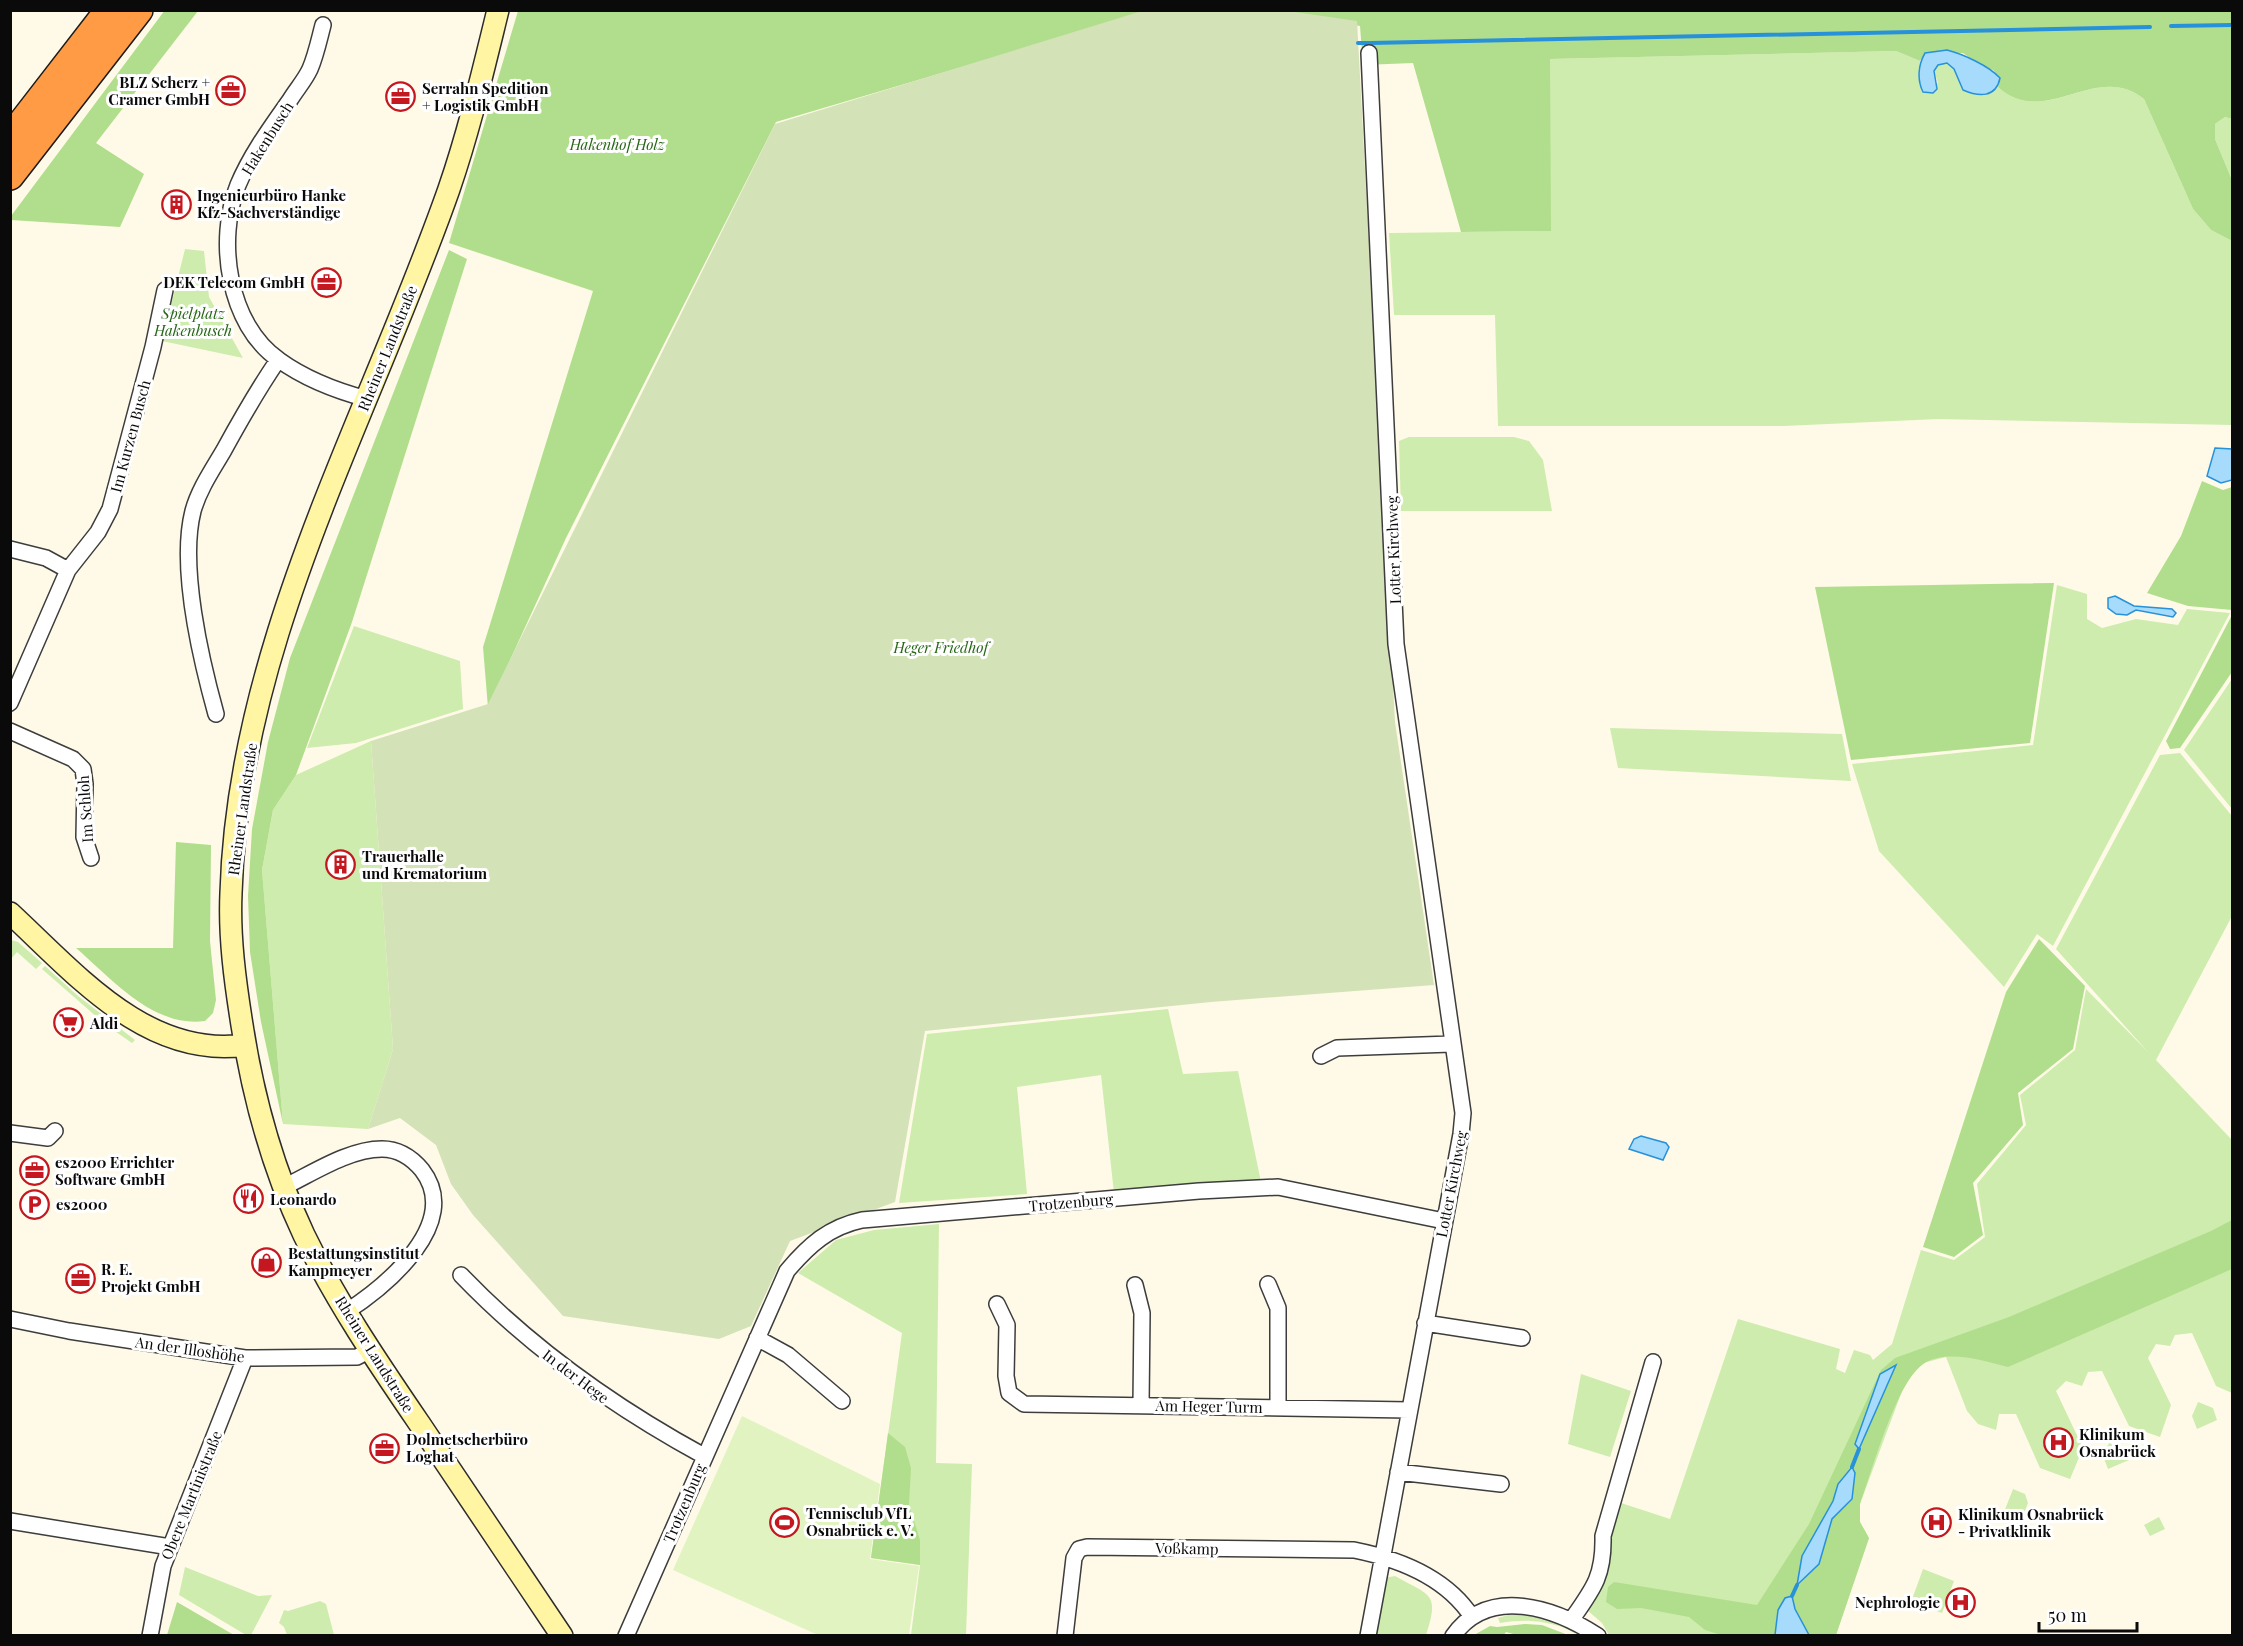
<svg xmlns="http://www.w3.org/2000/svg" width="2243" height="1646" font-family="'Playfair Display',serif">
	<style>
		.green { fill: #ceecae }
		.forest { fill: #b1de8c }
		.cemetery { fill: #d4e2b8 }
		.pitch { fill: #e1f3c0 }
		.water { fill: #a6dbfc; stroke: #2791d9; stroke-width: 1.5 }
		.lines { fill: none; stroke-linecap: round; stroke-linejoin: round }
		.stream { stroke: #2791d9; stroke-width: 4 }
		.street-casing { stroke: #3d3d3d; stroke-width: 18 }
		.secondary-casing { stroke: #2c2c2c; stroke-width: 24 }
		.highway-casing { stroke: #1b1b1b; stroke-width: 30 }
		.street { stroke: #fff; stroke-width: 15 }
		.secondary { stroke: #fff5a2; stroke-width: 21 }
		.highway { stroke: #ff9b45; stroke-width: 27 }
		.labels { text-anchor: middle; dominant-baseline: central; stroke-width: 6; stroke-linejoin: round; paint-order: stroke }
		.poi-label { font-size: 15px; font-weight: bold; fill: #0a0a0a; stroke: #fff; text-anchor: start }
		.street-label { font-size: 15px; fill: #0a0a0a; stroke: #fff }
		.park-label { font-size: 15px; font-style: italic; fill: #266616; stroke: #fff }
	</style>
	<rect width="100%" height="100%" fill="#fffae7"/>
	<path class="green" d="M 1896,51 L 1920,61 L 1919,85 L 1938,83 L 1934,71 L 1938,64 L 1947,63 L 1954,69 L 1963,90 L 1990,94 L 1998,87 C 2045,130 2097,60 2144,99 L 2193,209 L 2211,230 L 2232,241 L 2232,425 L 1938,419 L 1784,426 L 1498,426 L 1495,315 L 1394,315 L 1389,233 L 1550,231 L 1549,59 Z
		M 2225,117 L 2232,119 L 2232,180 L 2215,139 L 2215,124 Z
		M 185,249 L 204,251 L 209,297 L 243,358 L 162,341 Z
		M 1409,437 L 1514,437 L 1529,441 L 1543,460 L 1552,511 L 1401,511 L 1399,441 Z
		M 2057,585 L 2087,594 L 2087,619 L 2102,628 L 2136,619 L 2178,625 L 2187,609 L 2230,613 L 2053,946 L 2037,934 L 2004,987 L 1879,851 L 1852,764 L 2033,745 Z
		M 354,626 L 460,661 L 463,709 L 356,743 L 307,748 Z
		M 2232,679 L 2232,809 L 2184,750 Z
		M 1610,728 L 1842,734 L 1851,781 L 1618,768 Z
		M 371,741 L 393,1049 L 368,1129 L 283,1124 L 262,870 L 273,810 L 296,775 Z
		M 2180,753 L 2232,816 L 2232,916 L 2156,1060 L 2232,1140 L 2232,1393 L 2216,1386 L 2192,1333 L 2175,1335 L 2170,1346 L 2156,1344 L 2148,1358 L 2171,1405 L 2160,1437 L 2129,1426 L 2102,1371 L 2088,1372 L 2082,1386 L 2066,1381 L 2056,1391 L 2083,1448 L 2070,1479 L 2040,1468 L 2016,1414 L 1999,1414 L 1996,1430 L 1978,1424 L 1967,1411 L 1946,1357 L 1923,1363 L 1905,1383 L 1860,1504 L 1860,1522 L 1869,1538 L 1836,1635 L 1609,1635 L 1602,1623 L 1587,1610 C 1613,1578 1605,1571 1610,1534 C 1611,1523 1615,1512 1618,1502 L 1670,1519 L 1738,1319 L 1840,1349 L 1836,1369 L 1845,1373 L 1854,1350 L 1870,1355 L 1873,1360 L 1892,1344 L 1921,1250 L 1954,1260 L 1985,1237 L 1977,1184 L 2026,1125 L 2020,1095 L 2075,1050 L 2086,989 L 2148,1052 L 2056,949 L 2160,755 Z
		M 11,940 L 18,942 L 42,963 L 36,969 L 17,952 L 11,959 Z
		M 45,966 L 78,996 L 135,1040 L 132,1043 L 106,1025 L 42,969 Z
		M 1168,1009 L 1183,1074 L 1238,1071 L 1261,1182 L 1114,1193 L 1101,1075 L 1017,1087 L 1027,1194 L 899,1203 L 927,1034 Z
		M 939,1224 L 936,1463 L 972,1464 L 966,1635 L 911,1635 L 920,1565 L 871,1558 L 902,1333 L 798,1273 L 836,1240 L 874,1230 Z
		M 1581,1374 L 1631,1391 L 1610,1457 L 1568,1444 Z
		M 2198,1402 L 2213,1408 L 2217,1420 L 2197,1429 L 2192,1416 Z
		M 2109,1443 L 2123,1448 L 2129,1460 L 2108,1469 L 2103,1456 Z
		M 2013,1489 L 2025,1494 L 2028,1503 L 2019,1526 L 2001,1520 Z
		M 2159,1517 L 2165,1529 L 2150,1536 L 2144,1525 Z
		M 185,1567 L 258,1596 L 272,1595 L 251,1635 L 246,1635 L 179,1595 Z
		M 1923,1569 L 1954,1581 L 1942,1613 L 1911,1602 Z
		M 1395,1576 C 1430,1596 1440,1592 1426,1635 L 1374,1636 L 1384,1578 Z
		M 320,1601 L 326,1604 L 334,1635 L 287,1635 L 284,1627 L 279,1623 L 284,1610 L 288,1611 Z
		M 1513,1614 L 1545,1617 L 1584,1635 C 1575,1635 1570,1630 1562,1627 C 1540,1620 1523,1619 1500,1623 L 1498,1618 Z"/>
	<path class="forest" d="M 165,10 L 198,11 L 96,143 L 144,174 L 120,227 L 11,220 L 11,216 Z
		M 518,11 L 1152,11 L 776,122 L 566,538 L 488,708 L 483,647 L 593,291 L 449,243 Z
		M 1260,11 L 2232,11 L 2232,119 L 2225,117 L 2215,124 L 2215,139 L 2232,180 L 2232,241 L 2211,230 L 2193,209 L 2144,99 C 2097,60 2044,130 1998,87 L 2000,78 L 1993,70 L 1981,66 L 1963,53 L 1925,53 L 1920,61 L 1896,51 L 1550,59 L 1551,231 L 1461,232 L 1413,63 L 1363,65 L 1360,26 Z
		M 449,250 L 467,259 L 352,622 L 296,775 L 273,810 L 262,870 L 283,1124 L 261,1022 L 250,952 L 248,896 L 252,829 L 268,742 L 290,658 Z
		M 2202,481 L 2223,490 L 2232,487 L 2232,610 L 2188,606 L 2147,593 L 2181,536 Z
		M 2054,583 L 2030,743 L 1851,760 L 1815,587 Z
		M 2232,615 L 2232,672 L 2180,748 L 2170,749 L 2166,741 Z
		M 176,842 L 211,845 L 210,941 L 216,1000 L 213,1013 L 205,1021 C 153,1028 112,979 76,948 L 173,948 Z
		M 2039,939 L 2085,986 L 2073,1049 L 2018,1093 L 2023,1125 L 1973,1183 L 1983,1235 L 1954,1257 L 1923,1247 L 2006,992 Z
		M 2232,1220 L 2232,1269 L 2008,1367 C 1984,1361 1944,1348 1922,1365 C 1896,1384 1872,1471 1860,1504 L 1860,1522 L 1869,1538 L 1836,1635 L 1721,1635 L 1705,1630 L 1689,1617 L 1641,1608 L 1617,1609 L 1606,1602 L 1608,1587 L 1614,1582 L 1757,1605 L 1809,1524 L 1881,1370 L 1895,1358 L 2009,1317 L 2211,1231 Z
		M 888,1433 L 905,1447 L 911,1468 L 909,1505 L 920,1540 L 920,1565 L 871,1558 Z
		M 177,1602 L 234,1635 L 167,1635 Z
		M 1525,1624 L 1542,1625 L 1568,1635 L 1517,1635 L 1506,1632 L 1504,1635 L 1474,1635 L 1490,1626 L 1497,1627 Z"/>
	<path class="cemetery" d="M 1142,11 L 1288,11 L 1357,21 L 1395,722 L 1434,985 L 1211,1002 L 925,1031 L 895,1202 L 790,1241 L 751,1326 L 719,1339 L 563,1316 L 473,1215 L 451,1184 L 436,1145 L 400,1118 L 368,1129 L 393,1049 L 371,741 L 488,704 L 775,124 Z"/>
	<path class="pitch" d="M 742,1416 L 880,1484 L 870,1559 L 919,1566 L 909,1635 L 818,1635 L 673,1570 Z"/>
	<path class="water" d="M 1947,50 C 1963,54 1989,66 2000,78 C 1996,98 1979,97 1963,90 L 1954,69 L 1947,63 L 1938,65 L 1934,71 L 1937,89 L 1933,93 L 1923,92 C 1917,80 1918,65 1925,53 Z
		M 2215,448 L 2232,449 L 2232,480 L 2221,483 L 2207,476 Z
		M 2115,596 L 2134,606 L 2172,609 L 2176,613 L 2173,617 L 2136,610 L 2127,615 L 2116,614 L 2108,608 L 2108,598 Z
		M 1641,1136 L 1666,1143 L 1669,1147 L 1663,1160 L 1629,1149 L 1634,1139 Z
		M 1896,1365 L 1859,1449 L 1855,1444 L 1880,1374 Z
		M 1852,1467 L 1855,1473 L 1852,1499 L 1832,1519 L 1819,1564 L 1797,1585 L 1802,1556 L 1833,1501 L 1838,1484 Z
		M 1792,1596 L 1795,1609 L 1809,1635 L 1775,1635 L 1778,1610 L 1785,1598 Z"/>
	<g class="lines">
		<path class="stream" d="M 2171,26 L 2232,25
			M 1358,43 L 1369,43
			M 1370,43 L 2150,27
			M 1852,1467 L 1859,1449
			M 1792,1596 L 1797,1585"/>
		<defs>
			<path id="street" d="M 323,25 C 319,40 316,55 310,69 C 305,80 296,90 290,100 C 271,127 251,154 238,185 C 216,240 228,325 279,360 C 304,378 337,391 367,399
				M 10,549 L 46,558 L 68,570
				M 10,703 L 68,570 L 98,532 L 110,509 L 153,347 L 165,290
				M 216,714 C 201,660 179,566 193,511 C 199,489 213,469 224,450 C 241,419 258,389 278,360
				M 10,731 L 73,759 L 83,769 L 85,784 L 84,837 L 91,858
				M 1321,1056 L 1337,1048 L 1451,1044
				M 10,1133 L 48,1138 L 55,1131
				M 284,1187 C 313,1173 349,1149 382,1149 C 398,1149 412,1158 422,1170 C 463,1223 386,1286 346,1312
				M 461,1275 C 533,1350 614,1407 704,1456
				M 1268,1284 L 1278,1308 L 1278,1407
				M 1135,1285 L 1142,1313 L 1141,1405
				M 997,1304 L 1007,1325 L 1006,1376 L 1009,1393 L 1024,1404 L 1409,1410
				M 10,1319 L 69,1331 L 245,1358 L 357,1357 L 370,1350
				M 1425,1323 L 1522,1338
				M 757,1338 L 788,1355 L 842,1401
				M 1398,1472 L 1501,1484
				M 10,1521 L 170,1547
				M 1572,1619 C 1594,1588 1604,1575 1603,1536 L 1653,1362
				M 150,1636 L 163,1566 L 245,1358
				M 626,1636 L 787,1271 C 809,1245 829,1227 862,1220 L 1199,1191 L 1278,1187 L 1444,1221
				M 1065,1636 L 1074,1558 L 1079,1549 L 1087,1547 L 1354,1550 C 1399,1559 1446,1577 1472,1617
				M 1368,1636 L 1461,1134 L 1463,1113 L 1396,644 L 1369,53
				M 1453,1636 C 1489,1585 1555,1608 1598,1636"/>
			<path id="secondary" d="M 498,10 C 483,71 469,131 449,189 C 368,420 238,643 231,893 C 229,937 235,981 242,1025 C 253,1097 273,1169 304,1235 C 336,1301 378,1363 419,1423 C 466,1494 514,1565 562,1636
				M 10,913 C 76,974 147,1059 245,1045"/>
			<path id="highway" d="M 10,138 L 109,10
				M 10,176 L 139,10"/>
		</defs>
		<use href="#street" class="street-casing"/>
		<use href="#secondary" class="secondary-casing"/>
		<use href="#highway" class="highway-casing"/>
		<use href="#street" class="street"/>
		<use href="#secondary" class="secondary"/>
		<use href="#highway" class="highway"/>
	</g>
	<defs>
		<symbol id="office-ring" viewBox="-11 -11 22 22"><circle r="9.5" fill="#fff" stroke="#c5171f" stroke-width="1.5"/><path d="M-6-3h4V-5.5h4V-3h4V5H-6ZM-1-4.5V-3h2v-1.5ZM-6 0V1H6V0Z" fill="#c5171f"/></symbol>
		<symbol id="building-ring" viewBox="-11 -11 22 22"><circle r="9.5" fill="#fff" stroke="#c5171f" stroke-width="1.5"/><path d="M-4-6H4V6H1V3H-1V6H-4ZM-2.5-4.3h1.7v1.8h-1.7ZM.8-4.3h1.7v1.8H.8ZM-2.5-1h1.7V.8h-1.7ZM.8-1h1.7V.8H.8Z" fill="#c5171f"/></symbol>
		<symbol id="supermarket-ring" viewBox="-11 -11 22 22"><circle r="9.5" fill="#fff" stroke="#c5171f" stroke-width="1.5"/><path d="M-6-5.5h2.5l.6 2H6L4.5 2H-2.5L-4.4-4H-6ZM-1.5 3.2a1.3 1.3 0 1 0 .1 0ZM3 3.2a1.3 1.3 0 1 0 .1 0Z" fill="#c5171f"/></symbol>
		<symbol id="restaurant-ring" viewBox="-11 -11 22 22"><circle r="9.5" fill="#fff" stroke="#c5171f" stroke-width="1.5"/><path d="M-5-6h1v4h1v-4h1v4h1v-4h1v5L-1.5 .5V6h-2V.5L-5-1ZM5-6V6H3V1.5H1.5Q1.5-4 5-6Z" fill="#c5171f"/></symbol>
		<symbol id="parking-ring" viewBox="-11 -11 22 22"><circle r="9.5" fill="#fff" stroke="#c5171f" stroke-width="1.5"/><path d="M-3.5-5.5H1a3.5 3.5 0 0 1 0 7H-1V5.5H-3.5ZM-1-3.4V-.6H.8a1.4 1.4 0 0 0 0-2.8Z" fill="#c5171f"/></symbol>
		<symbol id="shop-ring" viewBox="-11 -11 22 22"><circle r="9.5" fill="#fff" stroke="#c5171f" stroke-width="1.5"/><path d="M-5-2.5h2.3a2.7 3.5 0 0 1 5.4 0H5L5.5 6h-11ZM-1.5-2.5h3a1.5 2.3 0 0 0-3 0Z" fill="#c5171f"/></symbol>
		<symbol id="hospital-ring" viewBox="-11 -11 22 22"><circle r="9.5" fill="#fff" stroke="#c5171f" stroke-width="1.5"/><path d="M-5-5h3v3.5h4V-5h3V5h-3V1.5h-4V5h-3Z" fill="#c5171f"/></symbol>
		<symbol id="stadium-ring" viewBox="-11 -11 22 22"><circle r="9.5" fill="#fff" stroke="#c5171f" stroke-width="1.5"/><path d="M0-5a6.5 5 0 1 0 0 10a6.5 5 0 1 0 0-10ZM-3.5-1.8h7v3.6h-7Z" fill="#c5171f"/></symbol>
	</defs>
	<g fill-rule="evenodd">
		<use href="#office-ring" x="214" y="74" width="33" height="33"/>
		<use href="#office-ring" x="384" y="80" width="33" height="33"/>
		<use href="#building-ring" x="160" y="188" width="33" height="33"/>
		<use href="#office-ring" x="310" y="266" width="33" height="33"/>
		<use href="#building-ring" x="324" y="848" width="33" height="33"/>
		<use href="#supermarket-ring" x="52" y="1006" width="33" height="33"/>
		<use href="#office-ring" x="18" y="1154" width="33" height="33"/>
		<use href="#restaurant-ring" x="232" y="1182" width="33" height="33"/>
		<use href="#parking-ring" x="18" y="1188" width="33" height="33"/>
		<use href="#shop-ring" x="250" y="1246" width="33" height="33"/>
		<use href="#office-ring" x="64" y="1262" width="33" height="33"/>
		<use href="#hospital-ring" x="2042" y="1426" width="33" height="33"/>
		<use href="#office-ring" x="368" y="1432" width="33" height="33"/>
		<use href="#stadium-ring" x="768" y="1506" width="33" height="33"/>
		<use href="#hospital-ring" x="1920" y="1506" width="33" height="33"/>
		<use href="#hospital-ring" x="1944" y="1586" width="33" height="33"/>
	</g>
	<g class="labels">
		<g class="poi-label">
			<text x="210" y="82" text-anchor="end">BLZ Scherz +<tspan x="210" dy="17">Cramer GmbH</tspan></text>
			<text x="422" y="88">Serrahn Spedition<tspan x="422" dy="17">+ Logistik GmbH</tspan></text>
			<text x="197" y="195">Ingenieurbüro Hanke<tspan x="197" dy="17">Kfz-Sachverständige</tspan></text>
			<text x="305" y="282" text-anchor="end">DEK Telecom GmbH</text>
			<text x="362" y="856">Trauerhalle<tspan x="362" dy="17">und Krematorium</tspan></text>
			<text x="90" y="1023">Aldi</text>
			<text x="55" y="1162">es2000 Errichter<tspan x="55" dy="17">Software GmbH</tspan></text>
			<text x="270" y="1199">Leonardo</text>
			<text x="56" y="1204">es2000</text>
			<text x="288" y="1253">Bestattungsinstitut<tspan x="288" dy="17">Kampmeyer</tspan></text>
			<text x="101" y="1269">R. E.<tspan x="101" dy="17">Projekt GmbH</tspan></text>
			<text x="2079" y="1434">Klinikum<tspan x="2079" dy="17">Osnabrück</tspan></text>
			<text x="406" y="1439">Dolmetscherbüro<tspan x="406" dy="17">Loghat</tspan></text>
			<text x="806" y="1513">Tennisclub VfL<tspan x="806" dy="17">Osnabrück e. V.</tspan></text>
			<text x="1958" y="1514">Klinikum Osnabrück<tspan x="1958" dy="17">- Privatklinik</tspan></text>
			<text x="1940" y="1602" text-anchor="end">Nephrologie</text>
		</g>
		<g class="street-label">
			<text transform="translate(267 138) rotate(-58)">Hakenbusch</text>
			<text transform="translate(387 348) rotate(-68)">Rheiner Landstraße</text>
			<text transform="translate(130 436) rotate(-75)">Im Kurzen Busch</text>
			<text transform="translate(1393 550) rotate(-92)">Lotter Kirchweg</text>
			<text transform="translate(85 809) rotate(-94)">Im Schloh</text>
			<text transform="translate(242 809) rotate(-82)">Rheiner Landstraße</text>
			<text transform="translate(1451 1184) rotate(-79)">Lotter Kirchweg</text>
			<text transform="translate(1071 1202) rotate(-5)">Trotzenburg</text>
			<text transform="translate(190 1349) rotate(8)">An der Illoshöhe</text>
			<text transform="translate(375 1354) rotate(58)">Rheiner Landstraße</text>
			<text transform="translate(576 1376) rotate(37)">In der Hege</text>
			<text transform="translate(1209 1406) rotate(1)">Am Heger Turm</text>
			<text transform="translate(191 1495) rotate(-68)">Obere Martinistraße</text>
			<text transform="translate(684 1503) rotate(-67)">Trotzenburg</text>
			<text transform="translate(1187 1548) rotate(1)">Voßkamp</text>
		</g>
		<g class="park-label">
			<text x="617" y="144">Hakenhof Holz</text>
			<text x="193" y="313">Spielplatz<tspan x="193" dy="17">Hakenbusch</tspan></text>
			<text x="941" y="647">Heger Friedhof</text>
		</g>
	</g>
	<rect width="2243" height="1646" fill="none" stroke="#0a0a0a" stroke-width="24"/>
	<path d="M2039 1622v9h98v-9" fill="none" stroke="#0a0a0a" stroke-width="3"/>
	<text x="2048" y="1622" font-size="18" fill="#0a0a0a" stroke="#ffffff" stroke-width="4.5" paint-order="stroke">50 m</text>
</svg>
